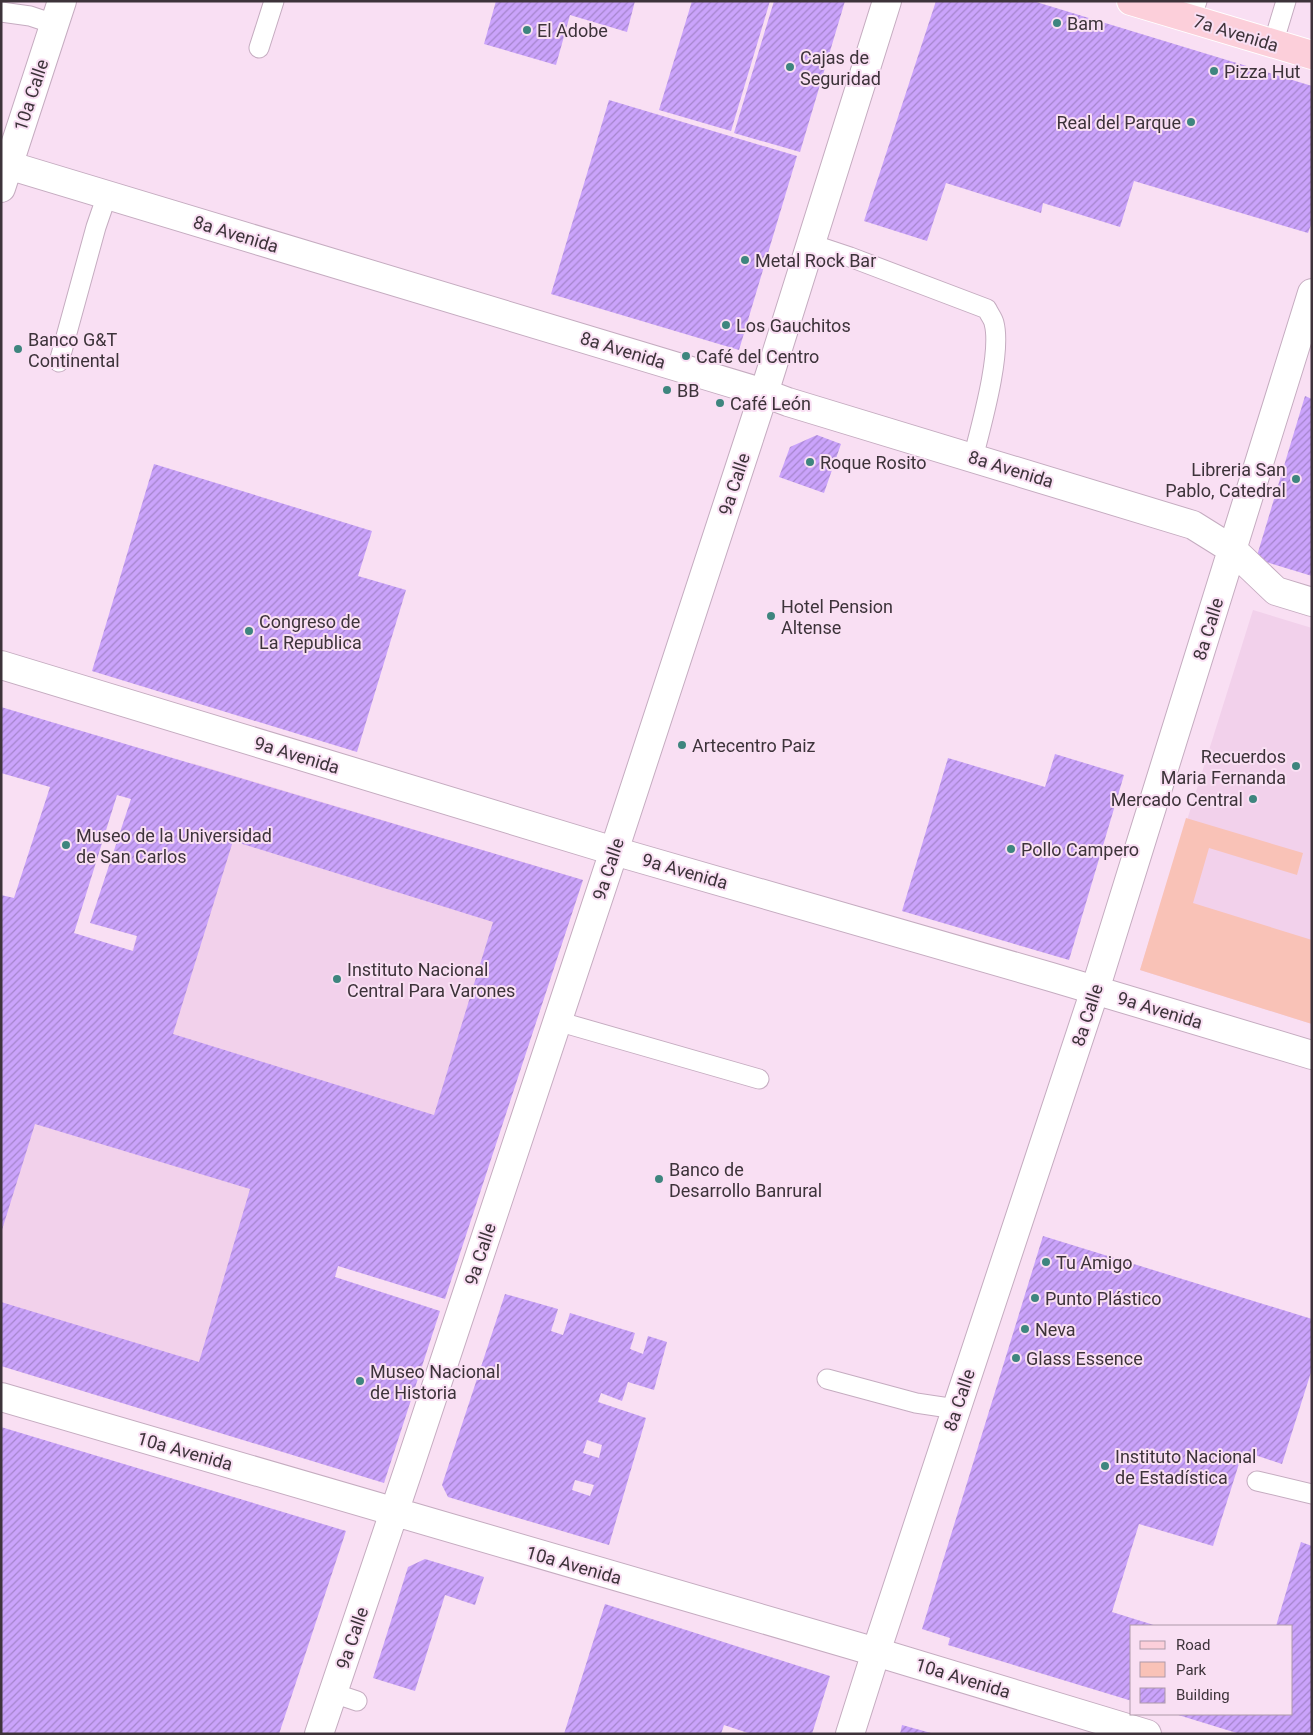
<svg xmlns="http://www.w3.org/2000/svg" width="1313" height="1735" font-family="Roboto,sans-serif">
	<style>
		.built { fill: #f2d1eb }
		.green { fill: #f9c2b7 }
		.building { fill: url(#building-hatch); fill-rule: evenodd }
		.lines { fill: none; stroke-linecap: round; stroke-linejoin: round }
		.lane-casing { stroke: #c5acc0; stroke-width: 21 }
		.street-casing { stroke: #c5acc0; stroke-width: 30 }
		.secondary-casing { stroke: #c5acc0; stroke-width: 30 }
		.primary-casing { stroke: #fff; stroke-width: 30 }
		.lane { stroke: #fff; stroke-width: 19 }
		.street { stroke: #fff; stroke-width: 28 }
		.secondary { stroke: #fff; stroke-width: 28 }
		.primary { stroke: #fccfda; stroke-width: 28 }
		.poi-dot { fill: #3e857e; stroke: #f9dff3; stroke-width: 2 }
		.labels { text-anchor: middle; dominant-baseline: central; stroke-width: 4; stroke-linejoin: round; paint-order: stroke }
		.poi-label { font-size: 18px; fill: #3d333a; stroke: #f9dff3; text-anchor: start }
		.street-label { font-size: 18px; fill: #3d333a; stroke: #f9dff3 }
	</style>
	<defs>
		<pattern id="building-hatch" width="6" height="6" patternUnits="userSpaceOnUse" patternTransform="scale(1.25)"><rect width="6" height="6" fill="#caa3fb"/><path d="M-1 1l2-2M0 6l6-6M5 7l2-2" fill="none" stroke="#a585cc"/></pattern>
	</defs>
	<rect width="100%" height="100%" fill="#f9dff3"/>
	<path class="built" d="M 1253,610 L 1312,628 L 1312,1024 L 1140,970 Z
		M 192,763 L 583,880 L 476,1203 L 324,1155 L 238,1438 L 1,1366 L 1,1057 L 90,1083 Z"/>
	<path class="green" d="M 1186,818 L 1303,853 L 1297,875 L 1209,848 L 1193,903 L 1312,940 L 1312,1024 L 1140,970 Z"/>
	<path class="building" d="M 496,1 L 635,1 L 627,32 L 570,15 L 556,65 L 484,44 Z
		M 692,1 L 770,1 L 731,131 L 659,110 Z
		M 774,1 L 845,1 L 800,152 L 734,133 Z
		M 936,1 L 1033,1 L 1312,86 L 1312,222 L 1308,233 L 1134,181 L 1120,227 L 1043,203 L 1041,213 L 946,183 L 927,241 L 864,221 Z
		M 609,100 L 797,156 L 739,350 L 551,294 Z
		M 1305,396 L 1312,399 L 1312,576 L 1256,559 Z
		M 817,435 L 841,444 L 824,493 L 779,477 L 790,447 Z
		M 154,464 L 372,531 L 358,576 L 406,590 L 357,752 L 92,671 Z
		M 1,707 L 583,880 L 445,1299 L 338,1266 L 335,1277 L 440,1311 L 384,1483 L 1,1366 L 1,1302 L 199,1362 L 250,1189 L 35,1124 L 1,1233 L 1,895 L 14,898 L 50,787 L 1,773 ZM 117,795 L 131,799 L 90,923 L 137,936 L 133,951 L 74,933 ZM 233,841 L 493,922 L 434,1115 L 173,1034 Z
		M 1055,754 L 1124,775 L 1069,960 L 902,911 L 948,758 L 1045,787 Z
		M 1043,1236 L 1312,1319 L 1312,1369 L 1282,1464 L 1243,1451 L 1213,1546 L 1139,1524 L 1112,1612 L 1157,1626 L 1132,1626 L 1132,1701 L 948,1645 L 950,1638 L 922,1629 Z
		M 505,1294 L 558,1309 L 551,1331 L 563,1335 L 570,1313 L 635,1333 L 630,1349 L 643,1354 L 648,1336 L 667,1342 L 654,1390 L 628,1382 L 622,1401 L 601,1393 L 598,1402 L 646,1418 L 609,1545 L 448,1497 L 442,1485 ZM 587,1440 L 602,1445 L 599,1458 L 583,1453 ZM 575,1480 L 594,1485 L 590,1496 L 572,1490 Z
		M 1,1427 L 346,1531 L 279,1734 L 1,1734 Z
		M 1301,1542 L 1312,1546 L 1312,1734 L 1240,1734 L 1175,1714 L 1292,1714 L 1292,1626 L 1276,1626 Z
		M 425,1559 L 484,1577 L 475,1605 L 445,1595 L 415,1691 L 373,1678 L 408,1567 Z
		M 605,1604 L 830,1676 L 812,1734 L 751,1734 L 724,1725 L 721,1734 L 564,1734 Z
		M 902,1725 L 931,1733 L 931,1734 L 900,1734 Z"/>
	<g class="lines">
		<defs>
			<path id="lane" d="M 1,12 L 30,16 L 54,24
				M 1191,19 L 1197,1
				M 1273,44 L 1286,1
				M 259,48 L 274,1
				M 811,244 L 850,257 L 987,309 C 989,314 993,318 994,323 C 1002,353 981,426 973,458
				M 59,362 L 96,227 L 107,195
				M 557,1021 L 759,1079
				M 827,1379 L 916,1403 L 956,1409
				M 1257,1481 L 1312,1494
				M 333,1693 L 357,1701"/>
			<path id="street" d="M 1,163 L 764,393 L 788,402 L 1193,525 L 1233,550 L 1276,591 L 1312,602
				M 1,188 L 62,1
				M 1,665 L 614,851 L 1051,977 L 1312,1055
				M 876,1652 L 1095,990 L 1312,293"/>
			<path id="secondary" d="M 1,1397 L 876,1652 L 1147,1734
				M 319,1734 L 409,1468 L 614,851 L 764,393 L 887,1
				M 850,1734 L 876,1652"/>
			<path id="primary" d="M 1131,1 L 1312,55"/>
		</defs>
		<use href="#lane" class="lane-casing"/>
		<use href="#street" class="street-casing"/>
		<use href="#secondary" class="secondary-casing"/>
		<use href="#primary" class="primary-casing"/>
		<use href="#lane" class="lane"/>
		<use href="#street" class="street"/>
		<use href="#secondary" class="secondary"/>
		<use href="#primary" class="primary"/>
	</g>
	<g class="poi-dot">
		<circle cx="1057" cy="23" r="5"/>
		<circle cx="527" cy="30" r="5"/>
		<circle cx="790" cy="67" r="5"/>
		<circle cx="1214" cy="71" r="5"/>
		<circle cx="1191" cy="122" r="5"/>
		<circle cx="745" cy="260" r="5"/>
		<circle cx="726" cy="325" r="5"/>
		<circle cx="18" cy="349" r="5"/>
		<circle cx="686" cy="356" r="5"/>
		<circle cx="667" cy="390" r="5"/>
		<circle cx="720" cy="403" r="5"/>
		<circle cx="810" cy="462" r="5"/>
		<circle cx="1296" cy="479" r="5"/>
		<circle cx="771" cy="616" r="5"/>
		<circle cx="249" cy="631" r="5"/>
		<circle cx="682" cy="745" r="5"/>
		<circle cx="1296" cy="766" r="5"/>
		<circle cx="1253" cy="799" r="5"/>
		<circle cx="66" cy="845" r="5"/>
		<circle cx="1011" cy="849" r="5"/>
		<circle cx="337" cy="979" r="5"/>
		<circle cx="659" cy="1179" r="5"/>
		<circle cx="1046" cy="1262" r="5"/>
		<circle cx="1035" cy="1298" r="5"/>
		<circle cx="1025" cy="1329" r="5"/>
		<circle cx="1016" cy="1358" r="5"/>
		<circle cx="360" cy="1381" r="5"/>
		<circle cx="1105" cy="1466" r="5"/>
	</g>
	<g class="labels">
		<g class="poi-label">
			<text x="1067" y="23">Bam</text>
			<text x="537" y="30">El Adobe</text>
			<text x="800" y="57">Cajas de<tspan x="800" dy="21">Seguridad</tspan></text>
			<text x="1224" y="71">Pizza Hut</text>
			<text x="1181" y="122" text-anchor="end">Real del Parque</text>
			<text x="755" y="260">Metal Rock Bar</text>
			<text x="736" y="325">Los Gauchitos</text>
			<text x="28" y="339">Banco G&amp;T<tspan x="28" dy="21">Continental</tspan></text>
			<text x="696" y="356">Café del Centro</text>
			<text x="677" y="390">BB</text>
			<text x="730" y="403">Café León</text>
			<text x="820" y="462">Roque Rosito</text>
			<text x="1286" y="469" text-anchor="end">Libreria San<tspan x="1286" dy="21">Pablo, Catedral</tspan></text>
			<text x="781" y="606">Hotel Pension<tspan x="781" dy="21">Altense</tspan></text>
			<text x="259" y="621">Congreso de<tspan x="259" dy="21">La Republica</tspan></text>
			<text x="692" y="745">Artecentro Paiz</text>
			<text x="1286" y="756" text-anchor="end">Recuerdos<tspan x="1286" dy="21">Maria Fernanda</tspan></text>
			<text x="1243" y="799" text-anchor="end">Mercado Central</text>
			<text x="76" y="835">Museo de la Universidad<tspan x="76" dy="21">de San Carlos</tspan></text>
			<text x="1021" y="849">Pollo Campero</text>
			<text x="347" y="969">Instituto Nacional<tspan x="347" dy="21">Central Para Varones</tspan></text>
			<text x="669" y="1169">Banco de<tspan x="669" dy="21">Desarrollo Banrural</tspan></text>
			<text x="1056" y="1262">Tu Amigo</text>
			<text x="1045" y="1298">Punto Plástico</text>
			<text x="1035" y="1329">Neva</text>
			<text x="1026" y="1358">Glass Essence</text>
			<text x="370" y="1371">Museo Nacional<tspan x="370" dy="21">de Historia</tspan></text>
			<text x="1115" y="1456">Instituto Nacional<tspan x="1115" dy="21">de Estadística</tspan></text>
		</g>
		<g class="street-label">
			<text transform="translate(1236 33) rotate(17)">7a Avenida</text>
			<text transform="translate(31 95) rotate(-72)">10a Calle</text>
			<text transform="translate(236 234) rotate(17)">8a Avenida</text>
			<text transform="translate(623 350) rotate(17)">8a Avenida</text>
			<text transform="translate(1011 469) rotate(17)">8a Avenida</text>
			<text transform="translate(734 484) rotate(-72)">9a Calle</text>
			<text transform="translate(1208 629) rotate(-73)">8a Calle</text>
			<text transform="translate(297 755) rotate(17)">9a Avenida</text>
			<text transform="translate(608 869) rotate(-72)">9a Calle</text>
			<text transform="translate(685 871) rotate(16)">9a Avenida</text>
			<text transform="translate(1160 1010) rotate(17)">9a Avenida</text>
			<text transform="translate(1087 1015) rotate(-72)">8a Calle</text>
			<text transform="translate(480 1254) rotate(-72)">9a Calle</text>
			<text transform="translate(959 1400) rotate(-72)">8a Calle</text>
			<text transform="translate(185 1451) rotate(16)">10a Avenida</text>
			<text transform="translate(574 1565) rotate(16)">10a Avenida</text>
			<text transform="translate(352 1638) rotate(-71)">9a Calle</text>
			<text transform="translate(963 1678) rotate(17)">10a Avenida</text>
		</g>
	</g>
	<rect width="1313" height="1735" fill="none" stroke="#3d333a" stroke-width="5"/>
	<rect x="1130" y="1625" width="162" height="90" fill="#f9dff3" stroke="#ae9aa9"/>
	<rect x="1140" y="1641" width="25" height="8" fill="#fccfda" stroke="#ae9aa9"/>
	<text x="1176" y="1650" font-size="15" fill="#3d333a">Road</text>
	<rect x="1140" y="1662" width="25" height="15" fill="#f9c2b7" stroke="#ae9aa9"/>
	<text x="1176" y="1675" font-size="15" fill="#3d333a">Park</text>
	<rect x="1140" y="1688" width="25" height="15" fill="url(#building-hatch)" stroke="#ae9aa9"/>
	<text x="1176" y="1700" font-size="15" fill="#3d333a">Building</text>
</svg>
